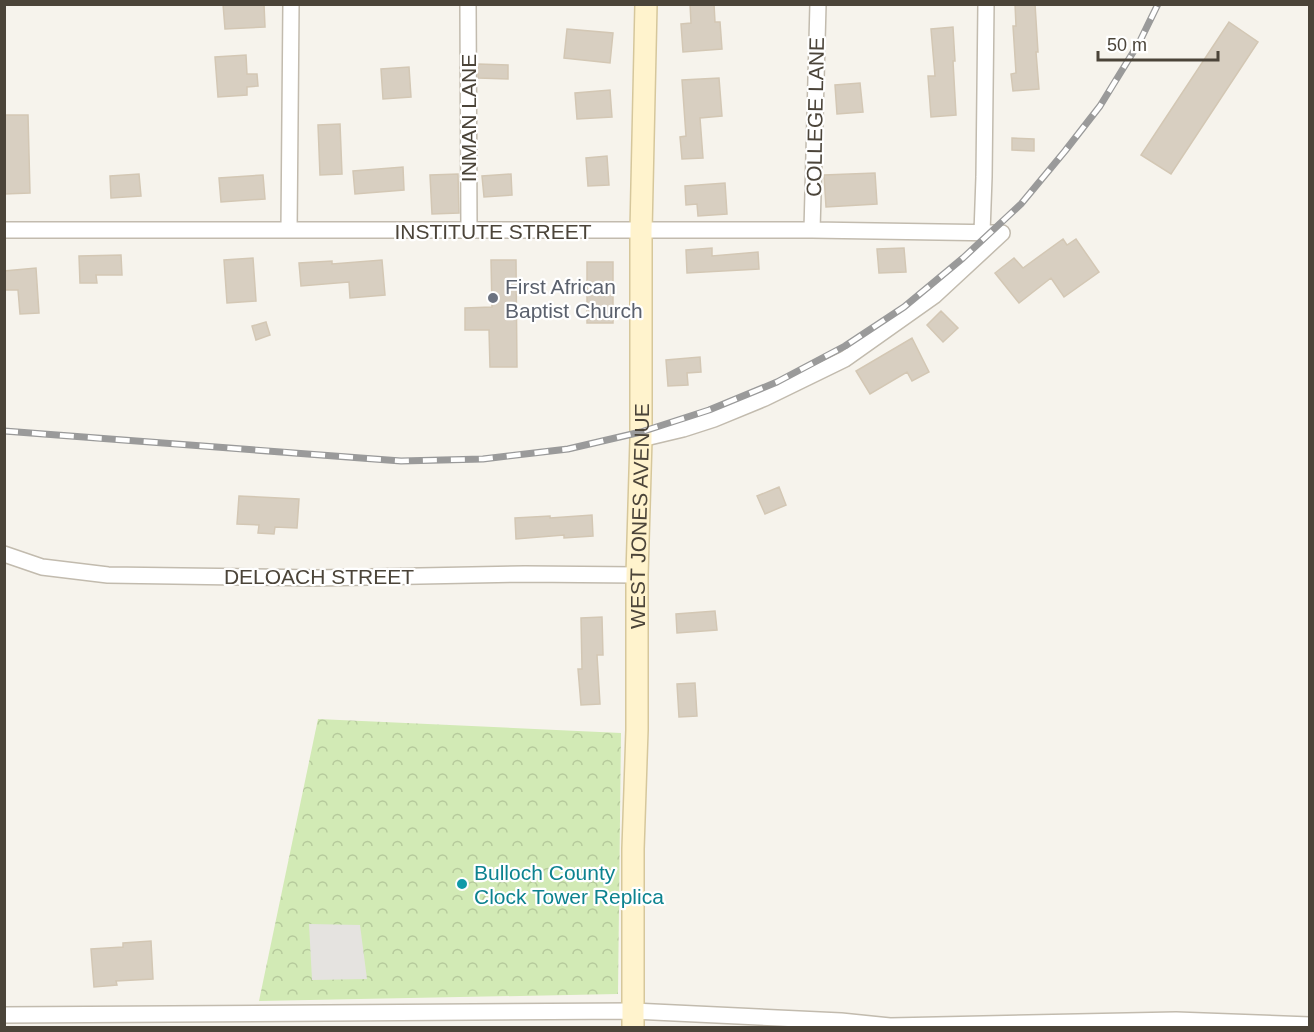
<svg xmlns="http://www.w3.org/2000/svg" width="1314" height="1032" font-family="Arial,sans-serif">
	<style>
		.park { fill: url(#park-crowns) }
		.parking { fill: #e5e3e0 }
		.building { fill: #d8cfc1; stroke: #d3c7b4; stroke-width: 1.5 }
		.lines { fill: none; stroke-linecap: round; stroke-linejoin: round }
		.street-casing { stroke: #c2bbae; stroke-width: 18 }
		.secondary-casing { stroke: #d6c79b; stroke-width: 24 }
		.street { stroke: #fff; stroke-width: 15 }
		.secondary { stroke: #fff3cd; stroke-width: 21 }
		.rail-casing { stroke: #9a9a9a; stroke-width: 7 }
		.rail { stroke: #fff; stroke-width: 4.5; stroke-dasharray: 14; stroke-linecap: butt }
		.worship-dot { fill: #6b7280; stroke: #fff; stroke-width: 2 }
		.culture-dot { fill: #0f9aa8; stroke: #fff; stroke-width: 2 }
		.labels { text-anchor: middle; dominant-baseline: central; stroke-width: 4.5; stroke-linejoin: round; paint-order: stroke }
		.street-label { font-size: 21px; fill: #4b4439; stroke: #fff }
		.worship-label { font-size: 21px; fill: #5b616d; stroke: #fff; text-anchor: start }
		.culture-label { font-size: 21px; fill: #0d838f; stroke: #fff; text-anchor: start }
	</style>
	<defs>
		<pattern id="park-crowns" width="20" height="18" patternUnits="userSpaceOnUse" patternTransform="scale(1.5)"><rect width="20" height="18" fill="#d2eab5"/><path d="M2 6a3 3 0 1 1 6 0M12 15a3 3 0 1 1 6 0" fill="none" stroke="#b6ca9c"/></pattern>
	</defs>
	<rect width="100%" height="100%" fill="#f6f3ec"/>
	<path class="park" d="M 318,719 L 621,733 L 618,994 L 259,1001 Z"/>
	<path class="parking" d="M 309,924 L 360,925 L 367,979 L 312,980 Z"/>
	<path class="building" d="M 223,4 L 264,4 L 265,27 L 225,29 Z
		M 690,4 L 714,4 L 715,22 L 720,22 L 722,49 L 683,52 L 681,24 L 691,23 Z
		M 1015,4 L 1035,4 L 1038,52 L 1036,52 L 1039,89 L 1013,91 L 1011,74 L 1016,73 L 1013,26 L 1016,26 Z
		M 1229,22 L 1258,42 L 1171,174 L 1141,155 Z
		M 953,27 L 955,61 L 953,61 L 956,115 L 931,117 L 928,76 L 935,76 L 931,29 Z
		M 567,29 L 613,33 L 610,63 L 564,58 Z
		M 246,55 L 247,74 L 257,74 L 258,86 L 247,87 L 247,95 L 218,97 L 215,57 Z
		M 478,64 L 508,65 L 508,79 L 478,78 Z
		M 409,67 L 411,97 L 383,99 L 381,69 Z
		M 719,78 L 722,116 L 700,118 L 703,158 L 682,159 L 680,137 L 686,136 L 682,80 Z
		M 860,83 L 863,112 L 837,114 L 835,85 Z
		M 610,90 L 612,117 L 577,119 L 575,93 Z
		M 4,115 L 28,115 L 30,193 L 4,194 Z
		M 340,124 L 342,174 L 320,175 L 318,125 Z
		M 1012,138 L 1034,139 L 1034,151 L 1012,150 Z
		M 607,156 L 609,185 L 588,186 L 586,158 Z
		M 403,167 L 404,190 L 355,194 L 353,171 Z
		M 875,173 L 877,204 L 826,207 L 824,175 Z
		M 139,174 L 141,196 L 111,198 L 110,176 Z
		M 458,174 L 459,213 L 432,214 L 430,175 Z
		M 511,174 L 512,195 L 484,197 L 482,176 Z
		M 263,175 L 265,199 L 221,202 L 219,178 Z
		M 725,183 L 727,214 L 698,216 L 697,204 L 686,205 L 685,186 Z
		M 1063,239 L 1067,245 L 1076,239 L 1099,272 L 1064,297 L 1051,278 L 1019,303 L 995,273 L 1014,258 L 1023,268 Z
		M 712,248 L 712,256 L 758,252 L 759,269 L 687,273 L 686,250 Z
		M 904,248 L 906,272 L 879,273 L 877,249 Z
		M 121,255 L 122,275 L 96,275 L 97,283 L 80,283 L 79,256 Z
		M 253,258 L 256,301 L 227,303 L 224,260 Z
		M 382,260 L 385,295 L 350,298 L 349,282 L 301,286 L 299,263 L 332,261 L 332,264 Z
		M 491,260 L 516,260 L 517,367 L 490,367 L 489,330 L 465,330 L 465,308 L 492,307 Z
		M 587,262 L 613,262 L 613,323 L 587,323 Z
		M 36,268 L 39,313 L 20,314 L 18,290 L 4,290 L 4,271 Z
		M 941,311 L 958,328 L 943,342 L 927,325 Z
		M 266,322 L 270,335 L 256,340 L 252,326 Z
		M 912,338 L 929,372 L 912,381 L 907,372 L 870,394 L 856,371 Z
		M 700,357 L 701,372 L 687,373 L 688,385 L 668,386 L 666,360 Z
		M 779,487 L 786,505 L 765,514 L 757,496 Z
		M 239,496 L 299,499 L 297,528 L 275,527 L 274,534 L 258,533 L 259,525 L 237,524 Z
		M 592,515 L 593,536 L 564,538 L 564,535 L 516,539 L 515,518 L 550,516 L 550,518 Z
		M 715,611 L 717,630 L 677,633 L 676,614 Z
		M 602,617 L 603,655 L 597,655 L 600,704 L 581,705 L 578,669 L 582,669 L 581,618 Z
		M 695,683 L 697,716 L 679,717 L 677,684 Z
		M 151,941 L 153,979 L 116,981 L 117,985 L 94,987 L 91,949 L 123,947 L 123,943 Z"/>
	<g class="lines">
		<defs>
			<path id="street" d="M 468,4 L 469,231
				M 4,230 L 812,230 L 1002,233
				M 289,230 L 291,4
				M 812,230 L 818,4
				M 982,233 L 984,177 L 986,4
				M 641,439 L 683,429 L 714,419 L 765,398 L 845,359 L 934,296 L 1002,233
				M 4,554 L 42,567 L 108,575 L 317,578 L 525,574 L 637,575
				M 4,1015 L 633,1011 L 841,1021 L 890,1026 L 1176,1020 L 1310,1025"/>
			<g id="secondary">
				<path id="s1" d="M 633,1028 L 633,849 L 637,730 L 637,575 L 641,439 L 641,231 L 646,4"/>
			</g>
		</defs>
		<use href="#street" class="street-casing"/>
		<use href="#secondary" class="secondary-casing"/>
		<use href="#street" class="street"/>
		<use href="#secondary" class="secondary"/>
		<defs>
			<path id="rail" d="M 4,431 L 401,461 L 483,459 L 568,449 L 641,432 L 709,410 L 777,382 L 845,346 L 904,307 L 963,258 L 1021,204 L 1065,151 L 1100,106 L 1140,41 L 1158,4"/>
		</defs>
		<use href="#rail" class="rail-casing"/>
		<use href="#rail" class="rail"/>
	</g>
	<circle class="worship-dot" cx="493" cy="298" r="6"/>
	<circle class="culture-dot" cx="462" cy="884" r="6"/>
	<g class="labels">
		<g class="street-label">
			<text transform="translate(815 117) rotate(-89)">COLLEGE LANE</text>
			<text transform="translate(468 118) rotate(-90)">INMAN LANE</text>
			<text x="493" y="231">INSTITUTE STREET</text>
			<text stroke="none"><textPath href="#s1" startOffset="512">WEST JONES AVENUE</textPath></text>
			<text x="319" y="576">DELOACH STREET</text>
		</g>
		<g class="worship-label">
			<text x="505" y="286">First African<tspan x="505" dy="24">Baptist Church</tspan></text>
		</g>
		<g class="culture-label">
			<text x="474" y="872">Bulloch County<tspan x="474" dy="24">Clock Tower Replica</tspan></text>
		</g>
	</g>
	<rect width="1314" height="1032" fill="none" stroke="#4b4439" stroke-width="12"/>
	<path d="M1098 51v9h120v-9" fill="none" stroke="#4b4439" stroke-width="3"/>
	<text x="1107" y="51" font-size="18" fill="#4b4439" stroke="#ffffff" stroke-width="4.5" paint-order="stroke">50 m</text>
</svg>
